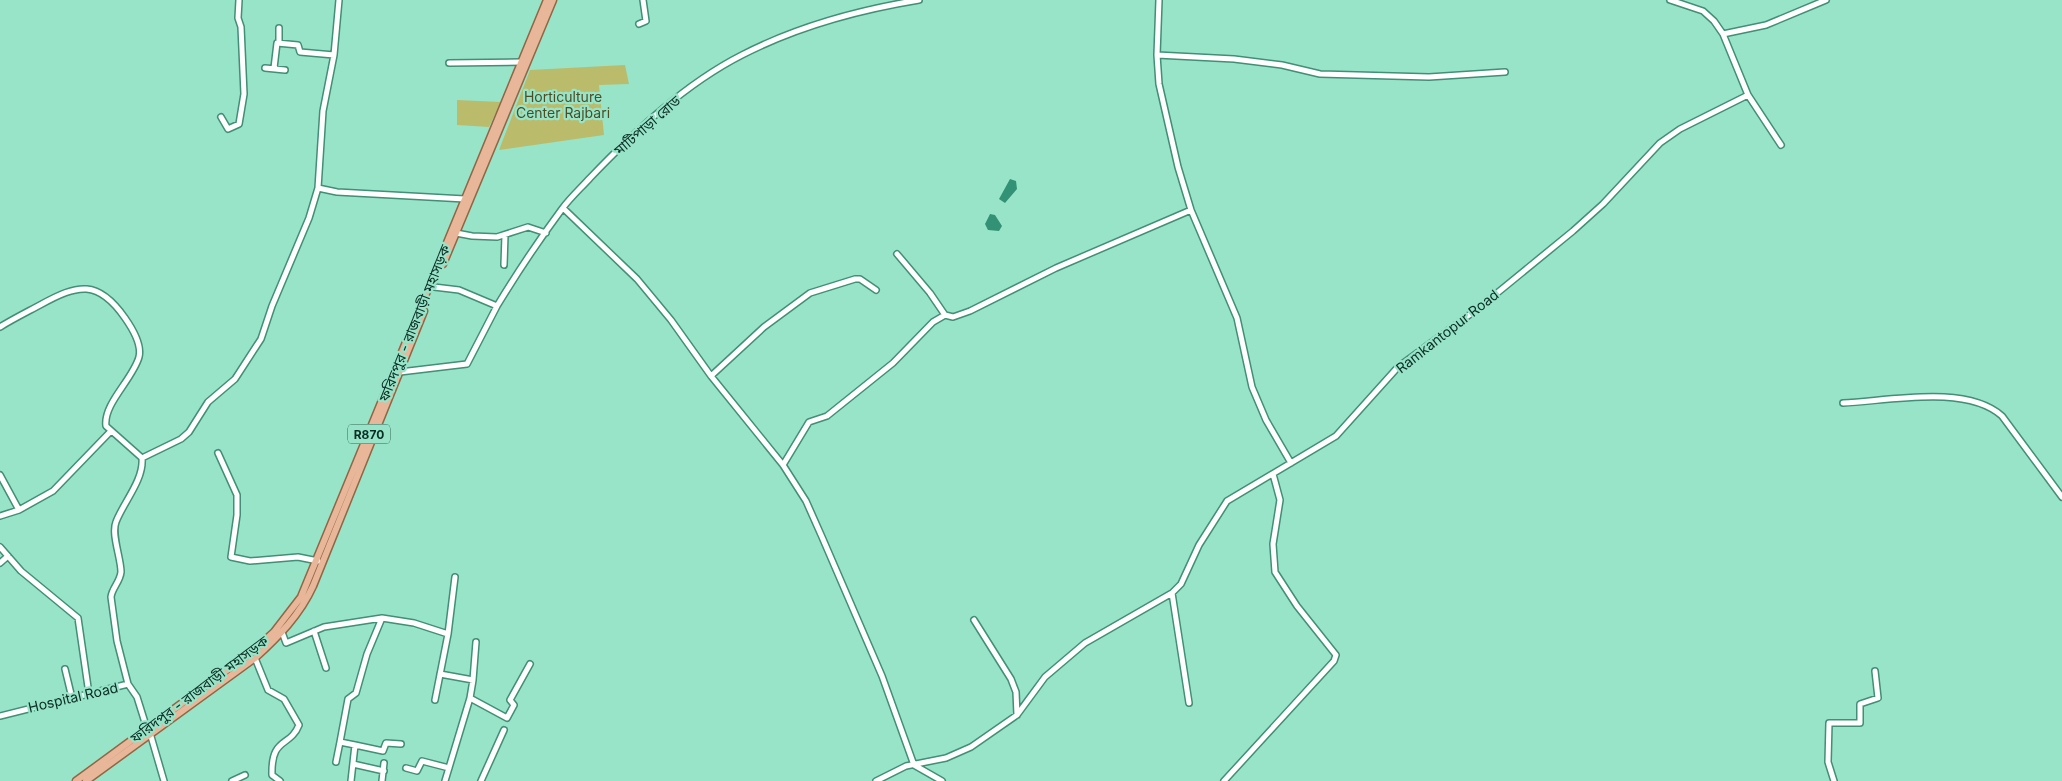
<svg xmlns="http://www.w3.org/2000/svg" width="2062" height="781" font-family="Inter,'Noto Sans Bengali',sans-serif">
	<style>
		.green { fill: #babc6c }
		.water { fill: #339175 }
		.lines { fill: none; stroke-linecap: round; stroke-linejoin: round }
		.minor-casing { stroke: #428e76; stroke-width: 8 }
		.major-casing { stroke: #916644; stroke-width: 9 }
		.minor { stroke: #fff; stroke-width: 5 }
		.major { stroke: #e8b699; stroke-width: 6 }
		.labels { text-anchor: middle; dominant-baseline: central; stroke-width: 4.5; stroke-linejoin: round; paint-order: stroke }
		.shield { fill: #97e4c9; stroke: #366455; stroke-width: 1 }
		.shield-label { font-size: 12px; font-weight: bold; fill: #0c2d23 }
		.park-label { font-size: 14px; fill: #4d4d24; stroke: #97e4c9 }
		.street-label { font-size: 14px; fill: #0c2d23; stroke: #97e4c9 }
	</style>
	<rect width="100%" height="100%" fill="#97e4c9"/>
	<path class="green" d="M 625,65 L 629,84 L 599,85 L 604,135 L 499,150 L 530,70 Z
		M 457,100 L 501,102 L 489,127 L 457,125 Z"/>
	<path class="water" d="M 1010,179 L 1016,181 L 1017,189 L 1005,203 L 999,199 Z
		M 990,214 L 995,215 L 1002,226 L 999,231 L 988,230 L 985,224 Z"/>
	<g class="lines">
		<defs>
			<path id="minor" d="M 1159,0 L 1157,55 L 1159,84 L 1178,167 L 1191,210 L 1237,318 L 1252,387 L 1266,420 L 1291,463
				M 1670,0 L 1703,11 L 1714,21 L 1723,34 L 1748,95 L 1781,145
				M 639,24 L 646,21 L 643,0
				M 279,28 L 279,43
				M 1723,34 L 1766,25 L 1826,0
				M 1157,55 L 1234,59 L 1282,65 L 1320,74 L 1429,77 L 1505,72
				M 449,63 L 521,62
				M 265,68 L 285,70
				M 274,68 L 277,43 L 298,45 L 300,52 L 334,55
				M 221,117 L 228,129 L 239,124 L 244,94 L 241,27 L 238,18 L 239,0
				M 318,188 L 337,192 L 465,199
				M 563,208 L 637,279 L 671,320 L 711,376 L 783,465 L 806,501 L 822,537 L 882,676 L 914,765 L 942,781
				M 456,233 L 472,236 L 497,237 L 528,227 L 546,233
				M 897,254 L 930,293 L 945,315 L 953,317 L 970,311 L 1056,268 L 1191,210
				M 504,265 L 505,235
				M 434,287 L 459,290 L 497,306 C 517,273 539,240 562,209 C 570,198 581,188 590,178 C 634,132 685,84 742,55 C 798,26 858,10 919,0
				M 0,327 C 13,319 27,312 40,305 C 78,284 98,279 125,318 C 132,328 142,345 139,357 C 133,379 103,404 106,426 L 142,458
				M 400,372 L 467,364 L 497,306
				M 711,376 L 764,327 L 810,293 L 855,279 L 860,279 L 876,290
				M 1843,403 C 1888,401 1966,384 2002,416 L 2062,497
				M 218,453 L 237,495 L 237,515 L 231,557 L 250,561 L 298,557 L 318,561
				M 142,458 L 181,439 L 189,432 L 208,402 L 235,379 L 261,339 L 272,306 L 309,218 L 318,188 L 323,111 L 334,55 L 339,0
				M 783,465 L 809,422 L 827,416 L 893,363 L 933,322 L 945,315
				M 0,475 L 19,510
				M 0,516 L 19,510 L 53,491 L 110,432
				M 0,547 L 21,571 L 78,618 L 89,694
				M 0,563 L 8,556
				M 1172,593 L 1189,703
				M 382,618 L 414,623 L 448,634
				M 974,620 L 1011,679 L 1016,692 L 1017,715
				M 314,631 L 326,668
				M 282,632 L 286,643 L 324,627 L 382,618 L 367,654 L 356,693 L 348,699 L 340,742 L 355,745 L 351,781
				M 255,658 L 268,690 L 284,699 L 299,725 C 290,748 271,736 272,775 L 280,781
				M 65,669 L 72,698
				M 440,674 L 473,680 L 476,642
				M 128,684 L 117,641 L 111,597 C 112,588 120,582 121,572 C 121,558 111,534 116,522 C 123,503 144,480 142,458
				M 470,698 L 507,718 L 514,705 L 510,700 L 530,664
				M 435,700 L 448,634 L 455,577
				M 0,716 L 128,684 L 137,697 L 147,729
				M 150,733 L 164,781
				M 355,745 L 383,751 L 386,743 L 401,744
				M 336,762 L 340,742
				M 353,764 L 384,771
				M 406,768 L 417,771 L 422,761 L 449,768
				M 232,781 L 245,775
				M 382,781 L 384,763
				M 445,781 L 470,698 L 473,680
				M 481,781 L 504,730
				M 876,781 L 906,766 L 946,758 L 971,747 L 1017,715 L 1045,677 L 1085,643 L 1172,593 L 1181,584 L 1199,545 L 1227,501 L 1336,436 L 1398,367 L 1480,307 L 1573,231 L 1603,204 L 1660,143 L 1680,129 L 1748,95
				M 1224,781 L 1334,661 L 1336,655 L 1297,606 L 1275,572 L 1273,544 L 1280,500 L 1273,474
				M 1834,781 L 1828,762 L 1829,723 L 1860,723 L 1860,704 L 1878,698 L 1875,671"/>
			<path id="major" d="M 443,264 L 553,0
				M 76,781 L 253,651 L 274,632 L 301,597 L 547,0
				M 86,781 L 255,658 C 278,637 300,615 313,586 L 424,311"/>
		</defs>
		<use href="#minor" class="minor-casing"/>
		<use href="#major" class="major-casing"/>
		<use href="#minor" class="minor"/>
		<use href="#major" class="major"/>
	</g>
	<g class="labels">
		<rect class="shield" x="348" y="424.5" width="42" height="19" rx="4"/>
		<g class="shield-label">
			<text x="369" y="434">R870</text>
		</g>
		<g class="park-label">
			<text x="563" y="96">Horticulture<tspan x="563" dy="16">Center Rajbari</tspan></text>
		</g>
		<g class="street-label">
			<text transform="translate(647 125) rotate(-41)">মাটিপাড়া রোড</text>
			<text transform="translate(414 323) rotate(-68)">ফরিদপুর - রাজবাড়ী মহাসড়ক</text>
			<text transform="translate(1447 331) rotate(-38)">Ramkantopur Road</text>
			<text transform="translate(199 689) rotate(-37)">ফরিদপুর - রাজবাড়ী মহাসড়ক</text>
			<text transform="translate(73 697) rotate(-13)">Hospital Road</text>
		</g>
	</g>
</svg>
